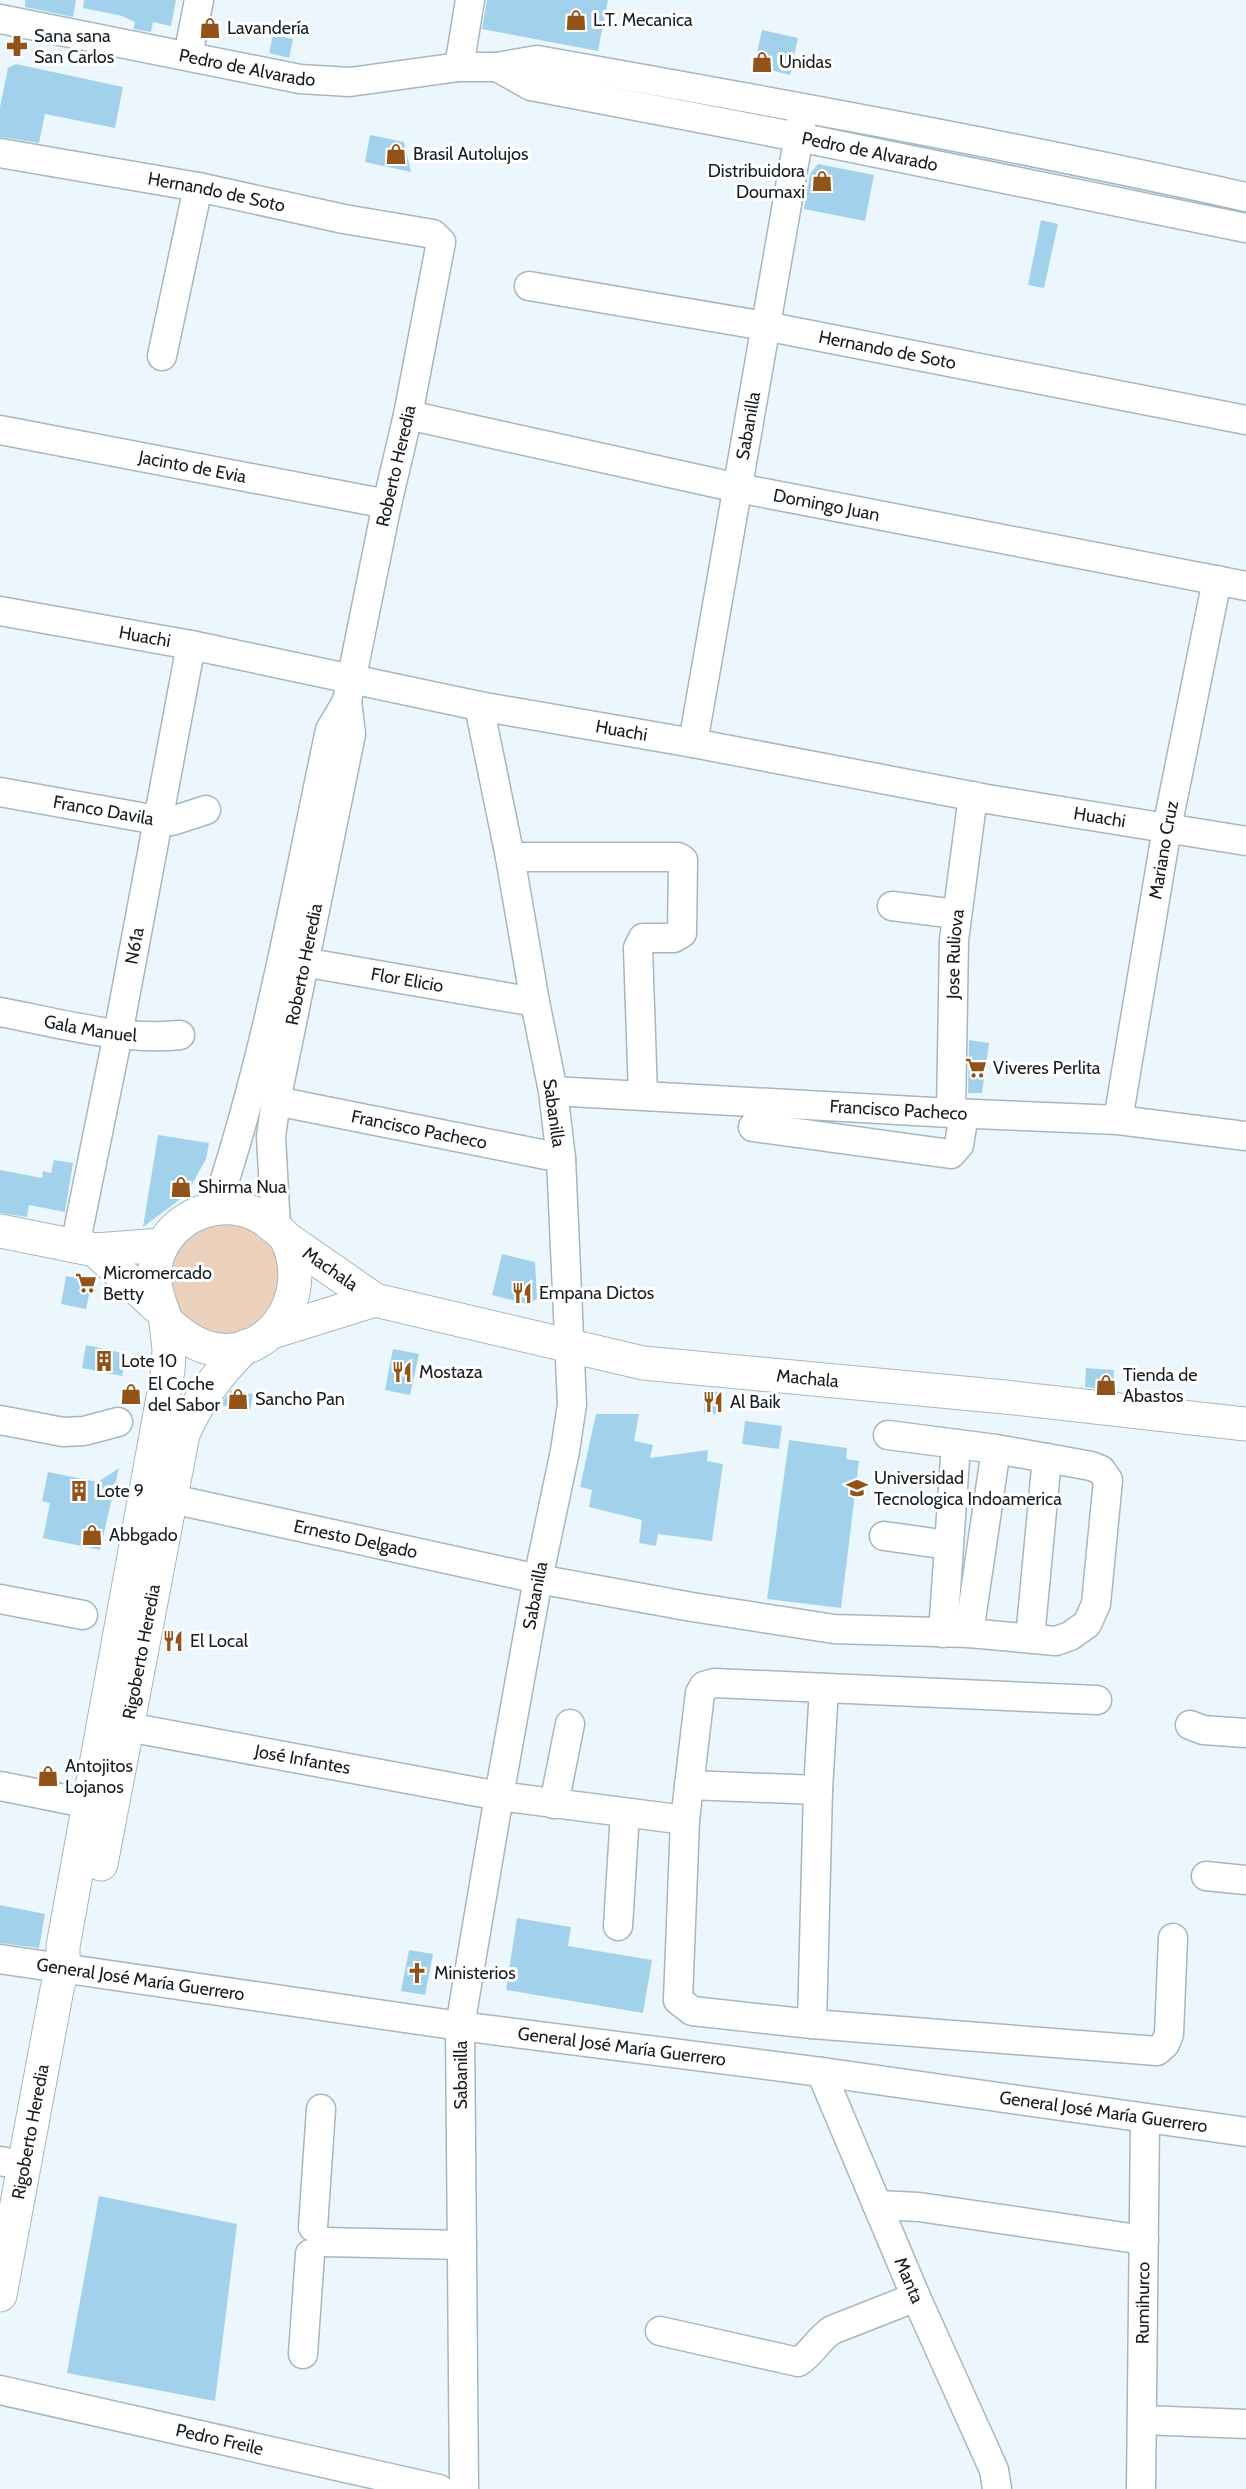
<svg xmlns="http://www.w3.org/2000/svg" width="1246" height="2489" font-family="Cabin,sans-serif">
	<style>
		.green { fill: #ebd0bb }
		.building { fill: #a2d2eb }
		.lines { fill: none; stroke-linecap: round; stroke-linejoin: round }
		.minor-casing { stroke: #a5b7c1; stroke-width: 31 }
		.major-casing { stroke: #a5b7c1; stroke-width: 35 }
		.minor { stroke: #fff; stroke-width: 28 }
		.major { stroke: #fff; stroke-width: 33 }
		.labels { text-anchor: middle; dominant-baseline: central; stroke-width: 6; stroke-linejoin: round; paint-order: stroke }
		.poi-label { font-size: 18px; fill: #181e22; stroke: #fff; text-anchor: start }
		.street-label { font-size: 18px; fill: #181e22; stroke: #fff }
	</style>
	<rect width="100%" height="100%" fill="#ecf7fd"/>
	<path class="green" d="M 235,1216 L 283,1254 L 278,1314 L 225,1343 L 172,1314 L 167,1254 L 178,1236 Z"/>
	<path class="building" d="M 25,0 L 76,0 L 73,17 L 25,7 Z
		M 84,0 L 176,0 L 171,26 L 153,22 L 151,32 L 133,29 L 135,22 L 122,16 L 83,8 Z
		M 487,0 L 608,0 L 598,51 L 482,29 Z
		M 762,30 L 798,38 L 790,75 L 754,66 Z
		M 273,35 L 293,39 L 289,58 L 269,53 Z
		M 16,64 L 123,87 L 115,128 L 45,114 L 39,143 L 0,137 L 0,107 L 8,68 Z
		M 370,135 L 404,142 L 411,172 L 365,162 Z
		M 818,164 L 874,175 L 865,221 L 804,209 L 810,174 Z
		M 1041,220 L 1058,224 L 1044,288 L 1028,285 Z
		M 969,1040 L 989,1043 L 982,1093 L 968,1093 Z
		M 158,1135 L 209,1143 L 206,1159 L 186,1195 L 143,1227 Z
		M 54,1160 L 73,1163 L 65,1212 L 29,1205 L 27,1217 L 0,1213 L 0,1170 L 42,1178 L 43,1171 L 51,1173 Z
		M 502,1254 L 535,1262 L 537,1299 L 527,1304 L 492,1295 Z
		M 66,1276 L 92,1281 L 86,1309 L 61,1304 Z
		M 86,1345 L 127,1354 L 122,1376 L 82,1368 Z
		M 393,1349 L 419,1354 L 410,1395 L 385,1390 Z
		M 1086,1368 L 1114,1370 L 1113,1390 L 1085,1387 Z
		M 231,1390 L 253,1394 L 250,1410 L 220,1405 Z
		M 705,1391 L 722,1392 L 721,1414 L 704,1413 Z
		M 596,1414 L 639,1414 L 634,1441 L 653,1445 L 650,1458 L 708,1450 L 707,1461 L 723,1464 L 712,1541 L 658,1534 L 656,1546 L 639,1543 L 642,1520 L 589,1507 L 592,1490 L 580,1487 Z
		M 745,1421 L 782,1426 L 779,1449 L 742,1444 Z
		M 789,1440 L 847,1448 L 846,1459 L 859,1461 L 841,1608 L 767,1599 Z
		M 119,1468 L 100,1550 L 43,1538 L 50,1503 L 42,1501 L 48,1472 L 98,1482 Z
		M 0,1905 L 45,1914 L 39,1948 L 0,1943 Z
		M 517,1918 L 571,1927 L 568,1946 L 652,1960 L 643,2013 L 506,1990 Z
		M 409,1950 L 433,1954 L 425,1995 L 401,1991 Z
		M 99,2196 L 237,2224 L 215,2401 L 67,2373 Z"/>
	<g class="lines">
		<defs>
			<g id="minor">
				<path id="s1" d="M 0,19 L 300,79 L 350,82 L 459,67 L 497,67 L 537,60 C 774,102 1011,145 1246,197"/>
				<path d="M 188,56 L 199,0"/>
				<path d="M 459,67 L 470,0"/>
				<path id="s2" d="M 497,67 L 531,86 L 798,137 L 1246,228"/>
				<path id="s3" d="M 0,153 L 198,187 L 344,219 L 433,234 L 441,242 L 408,415 L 387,504 L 347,701 L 330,730 C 296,890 268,1052 216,1207"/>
				<path id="s4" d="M 529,286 L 765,326 L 1246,420"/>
				<path d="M 162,356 L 198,187"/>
				<path id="s5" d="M 408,415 L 738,488 L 1246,586"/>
				<path id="s6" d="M 0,430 L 387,504"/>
				<path id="s7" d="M 0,611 L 191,645 L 479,706 L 693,743 L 987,799 L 1246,841"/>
				<path id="s8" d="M 693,743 L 802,118"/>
				<path id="s9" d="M 0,792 L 157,820 L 172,821 L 206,810"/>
				<path d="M 510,857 L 678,857 L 683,860 L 682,933 L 674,938 L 643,938 L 638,948 L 643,1095"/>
				<path d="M 892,906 L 956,914"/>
				<path id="s10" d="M 285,959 L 535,1002"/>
				<path id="s11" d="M 0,1012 C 59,1023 120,1041 180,1035"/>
				<path id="s12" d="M 553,1091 L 951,1113 L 1118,1120 L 1246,1136"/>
				<path id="s13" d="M 276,1101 L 561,1158"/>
				<path id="s14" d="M 951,1113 L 954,940 L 973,796"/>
				<path id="s15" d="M 1118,1120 L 1167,828 L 1217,580"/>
				<path d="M 753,1127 L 951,1154 L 959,1145 L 964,1114"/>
				<path id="s16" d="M 276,1228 L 271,1136 L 276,1101 L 351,734 L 347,701"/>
				<path id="s17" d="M 75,1246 L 118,1034 L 191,645"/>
				<path d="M 0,1420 L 63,1432 L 84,1431 L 118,1422"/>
				<path id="s18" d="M 172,1499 L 538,1579 L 692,1607 L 834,1629 L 969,1633 L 1056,1641 L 1070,1636 L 1087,1624 L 1096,1604 L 1108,1480 L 1101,1470 L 1091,1466 L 996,1449 L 888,1435"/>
				<path d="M 884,1536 L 948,1545"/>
				<path d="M 0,1599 L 83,1615"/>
				<path d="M 943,1633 L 956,1444"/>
				<path d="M 969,1633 L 996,1449"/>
				<path d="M 1030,1638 L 1047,1458"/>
				<path d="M 824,1688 L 818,1790 L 812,2024 L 1157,2051 L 1165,2044 L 1169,2034 L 1173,1938"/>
				<path id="s19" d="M 106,1723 L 499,1796 L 685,1820 L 700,1693 L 704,1686 L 714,1683 L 1097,1700"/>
				<path d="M 1190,1725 L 1203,1730 L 1246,1733"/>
				<path d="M 689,1785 L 818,1790"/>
				<path d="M 0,1786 L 70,1800"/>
				<path d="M 554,1804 L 570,1724"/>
				<path d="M 685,1820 L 678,2000 L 692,2011 L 812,2024"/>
				<path d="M 1206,1876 L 1246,1880"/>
				<path d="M 618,1926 L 625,1813"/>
				<path id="s20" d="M 0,1959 L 460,2026 L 821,2072 L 1246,2132"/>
				<path id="s21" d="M 821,2072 L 916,2297 L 994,2470 L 997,2489"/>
				<path d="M 0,2161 L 25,2166"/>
				<path d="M 877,2205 L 919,2207 L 1144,2240"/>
				<path d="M 313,2227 L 321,2109"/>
				<path d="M 325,2242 L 462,2245"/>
				<path d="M 660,2331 L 798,2362 C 812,2354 818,2339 832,2330 L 916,2297"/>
				<path d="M 303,2354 L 310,2254"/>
				<path id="s22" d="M 0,2390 L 439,2489"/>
				<path d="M 1142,2420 L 1246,2424"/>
				<path id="s23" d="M 464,2489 L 460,2026 L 499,1796 L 538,1579 L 565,1451 L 572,1404 L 561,1158 L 553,1091 L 535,1002 L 510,857 L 479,706"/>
				<path id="s24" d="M 1141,2489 L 1145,2119"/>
			</g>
			<g id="major">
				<path d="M 0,1231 L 95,1250 L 162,1245"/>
				<path id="s25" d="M 286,1238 L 375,1300 L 643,1363 L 1005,1397 L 1246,1424"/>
				<path d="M 95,1250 L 163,1312 C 166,1324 174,1328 183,1335 C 247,1383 319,1310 287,1240 C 283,1232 273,1227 267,1221 C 226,1190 162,1216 155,1268 C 153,1284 158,1298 163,1312"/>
				<path d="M 272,1332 L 375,1300"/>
				<path id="s26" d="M 101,1864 L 183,1434 C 198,1399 219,1372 246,1346"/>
				<path id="s27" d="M 0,2295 L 57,1989 L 63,1968 L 63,1946 L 168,1370 L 169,1349 L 166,1322"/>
			</g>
		</defs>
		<use href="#minor" class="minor-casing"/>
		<use href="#major" class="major-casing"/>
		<use href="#minor" class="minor"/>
		<use href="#major" class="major"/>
	</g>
	<defs>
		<symbol id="shop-bare" viewBox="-9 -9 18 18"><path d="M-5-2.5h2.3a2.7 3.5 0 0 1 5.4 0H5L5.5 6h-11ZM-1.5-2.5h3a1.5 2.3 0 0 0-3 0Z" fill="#925319" stroke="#fff" stroke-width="2.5" paint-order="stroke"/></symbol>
		<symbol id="pharmacy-bare" viewBox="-9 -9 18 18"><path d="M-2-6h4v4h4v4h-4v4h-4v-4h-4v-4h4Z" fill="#925319" stroke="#fff" stroke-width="2.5" paint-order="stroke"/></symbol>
		<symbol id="supermarket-bare" viewBox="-9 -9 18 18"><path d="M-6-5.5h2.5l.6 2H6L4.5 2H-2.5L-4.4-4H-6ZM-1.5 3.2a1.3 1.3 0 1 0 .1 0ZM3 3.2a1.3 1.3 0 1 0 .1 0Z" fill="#925319" stroke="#fff" stroke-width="2.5" paint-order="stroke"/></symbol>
		<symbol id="restaurant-bare" viewBox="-9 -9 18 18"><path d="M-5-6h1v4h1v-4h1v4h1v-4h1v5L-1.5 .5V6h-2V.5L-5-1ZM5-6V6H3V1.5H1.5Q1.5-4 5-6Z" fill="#925319" stroke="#fff" stroke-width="2.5" paint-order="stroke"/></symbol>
		<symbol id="building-bare" viewBox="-9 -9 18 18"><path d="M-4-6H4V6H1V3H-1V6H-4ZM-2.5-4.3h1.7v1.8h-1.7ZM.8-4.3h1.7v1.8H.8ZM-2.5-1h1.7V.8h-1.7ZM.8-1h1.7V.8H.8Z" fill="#925319" stroke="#fff" stroke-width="2.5" paint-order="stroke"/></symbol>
		<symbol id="university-bare" viewBox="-9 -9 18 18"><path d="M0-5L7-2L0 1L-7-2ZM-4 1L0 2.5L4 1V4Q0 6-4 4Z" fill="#925319" stroke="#fff" stroke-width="2.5" paint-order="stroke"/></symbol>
		<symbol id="church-bare" viewBox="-9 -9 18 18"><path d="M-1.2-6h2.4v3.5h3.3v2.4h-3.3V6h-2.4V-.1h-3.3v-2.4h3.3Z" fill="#925319" stroke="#fff" stroke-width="2.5" paint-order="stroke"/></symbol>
	</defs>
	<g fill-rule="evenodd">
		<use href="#shop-bare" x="561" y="5" width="30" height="30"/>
		<use href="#shop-bare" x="195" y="13" width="30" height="30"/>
		<use href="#pharmacy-bare" x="2" y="31" width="30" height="30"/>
		<use href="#shop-bare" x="747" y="47" width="30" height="30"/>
		<use href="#shop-bare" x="381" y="139" width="30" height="30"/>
		<use href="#shop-bare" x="807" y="166" width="30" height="30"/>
		<use href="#supermarket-bare" x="961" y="1053" width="30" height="30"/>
		<use href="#shop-bare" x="166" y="1172" width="30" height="30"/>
		<use href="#supermarket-bare" x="71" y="1268" width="30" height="30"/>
		<use href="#restaurant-bare" x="507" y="1278" width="30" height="30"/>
		<use href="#building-bare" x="89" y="1346" width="30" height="30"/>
		<use href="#restaurant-bare" x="387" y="1357" width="30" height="30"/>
		<use href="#shop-bare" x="1091" y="1370" width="30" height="30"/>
		<use href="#shop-bare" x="116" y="1379" width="30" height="30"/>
		<use href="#shop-bare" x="223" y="1384" width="30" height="30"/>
		<use href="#restaurant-bare" x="698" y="1387" width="30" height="30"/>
		<use href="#university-bare" x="842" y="1473" width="30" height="30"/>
		<use href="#building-bare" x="64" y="1476" width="30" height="30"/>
		<use href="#shop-bare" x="77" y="1520" width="30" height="30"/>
		<use href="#restaurant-bare" x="158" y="1626" width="30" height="30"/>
		<use href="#shop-bare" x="33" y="1761" width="30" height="30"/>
		<use href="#church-bare" x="402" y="1958" width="30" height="30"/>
	</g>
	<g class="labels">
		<g class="poi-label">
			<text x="593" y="20">L.T. Mecanica</text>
			<text x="227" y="28">Lavandería</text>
			<text x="34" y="36">Sana sana<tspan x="34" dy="21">San Carlos</tspan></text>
			<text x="779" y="62">Unidas</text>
			<text x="413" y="154">Brasil Autolujos</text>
			<text x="805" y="171" text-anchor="end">Distribuidora<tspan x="805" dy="21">Doumaxi</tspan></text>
			<text x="993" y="1068">Viveres Perlita</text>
			<text x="198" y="1187">Shirma Nua</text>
			<text x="103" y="1273">Micromercado<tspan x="103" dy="21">Betty</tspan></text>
			<text x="539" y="1293">Empana Dictos</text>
			<text x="121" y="1361">Lote 10</text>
			<text x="419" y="1372">Mostaza</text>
			<text x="1123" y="1375">Tienda de<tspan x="1123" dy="21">Abastos</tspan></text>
			<text x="148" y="1384">El Coche<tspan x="148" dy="21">del Sabor</tspan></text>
			<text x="255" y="1399">Sancho Pan</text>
			<text x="730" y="1402">Al Baik</text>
			<text x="874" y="1478">Universidad<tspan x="874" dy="21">Tecnologica Indoamerica</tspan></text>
			<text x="96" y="1491">Lote 9</text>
			<text x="109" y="1535">Abbgado</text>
			<text x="190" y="1641">El Local</text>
			<text x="65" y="1766">Antojitos<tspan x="65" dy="21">Lojanos</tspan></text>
			<text x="434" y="1973">Ministerios</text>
		</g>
		<g class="street-label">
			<text stroke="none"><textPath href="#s1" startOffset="252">Pedro de Alvarado</textPath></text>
			<text stroke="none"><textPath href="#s2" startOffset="384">Pedro de Alvarado</textPath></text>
			<text stroke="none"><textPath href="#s3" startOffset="220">Hernando de Soto</textPath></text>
			<text stroke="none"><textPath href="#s4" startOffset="364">Hernando de Soto</textPath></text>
			<text stroke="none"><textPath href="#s8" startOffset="322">Sabanilla</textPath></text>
			<text transform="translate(396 466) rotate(-77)">Roberto Heredia</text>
			<text stroke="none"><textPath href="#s6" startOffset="196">Jacinto de Evia</textPath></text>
			<text stroke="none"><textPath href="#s5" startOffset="428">Domingo Juan</textPath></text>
			<text stroke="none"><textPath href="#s7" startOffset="147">Huachi</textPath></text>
			<text stroke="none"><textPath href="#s7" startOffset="633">Huachi</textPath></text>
			<text stroke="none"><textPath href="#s9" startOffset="105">Franco Davila</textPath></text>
			<text stroke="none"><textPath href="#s7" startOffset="1119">Huachi</textPath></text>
			<text stroke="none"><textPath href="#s15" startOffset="274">Mariano Cruz</textPath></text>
			<text stroke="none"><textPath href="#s17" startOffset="306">N61a</textPath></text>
			<text stroke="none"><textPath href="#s14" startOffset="159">Jose Ruliova</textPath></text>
			<text stroke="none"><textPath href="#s16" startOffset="267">Roberto Heredia</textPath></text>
			<text stroke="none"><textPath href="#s10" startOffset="124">Flor Elicio</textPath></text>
			<text stroke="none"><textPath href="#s11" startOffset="92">Gala Manuel</textPath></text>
			<text stroke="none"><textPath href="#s12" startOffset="346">Francisco Pacheco</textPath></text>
			<text transform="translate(554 1113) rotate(82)">Sabanilla</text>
			<text stroke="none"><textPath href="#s13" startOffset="146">Francisco Pacheco</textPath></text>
			<text stroke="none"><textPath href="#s25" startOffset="54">Machala</textPath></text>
			<text stroke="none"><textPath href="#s25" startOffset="549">Machala</textPath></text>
			<text stroke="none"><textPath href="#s18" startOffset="188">Ernesto Delgado</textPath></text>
			<text stroke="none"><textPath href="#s23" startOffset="900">Sabanilla</textPath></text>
			<text stroke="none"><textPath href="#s26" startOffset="216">Rigoberto Heredia</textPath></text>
			<text stroke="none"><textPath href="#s19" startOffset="200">José Infantes</textPath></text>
			<text stroke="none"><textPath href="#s20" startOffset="142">General José María Guerrero</textPath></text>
			<text stroke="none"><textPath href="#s20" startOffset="628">General José María Guerrero</textPath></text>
			<text transform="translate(461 2075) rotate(-90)">Sabanilla</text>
			<text stroke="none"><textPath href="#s20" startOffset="1114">General José María Guerrero</textPath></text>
			<text stroke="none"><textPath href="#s27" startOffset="166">Rigoberto Heredia</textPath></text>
			<text stroke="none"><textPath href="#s21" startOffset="226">Manta</textPath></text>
			<text stroke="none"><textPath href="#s24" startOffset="186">Rumihurco</textPath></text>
			<text stroke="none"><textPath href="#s22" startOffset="225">Pedro Freile</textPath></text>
		</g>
	</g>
</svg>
